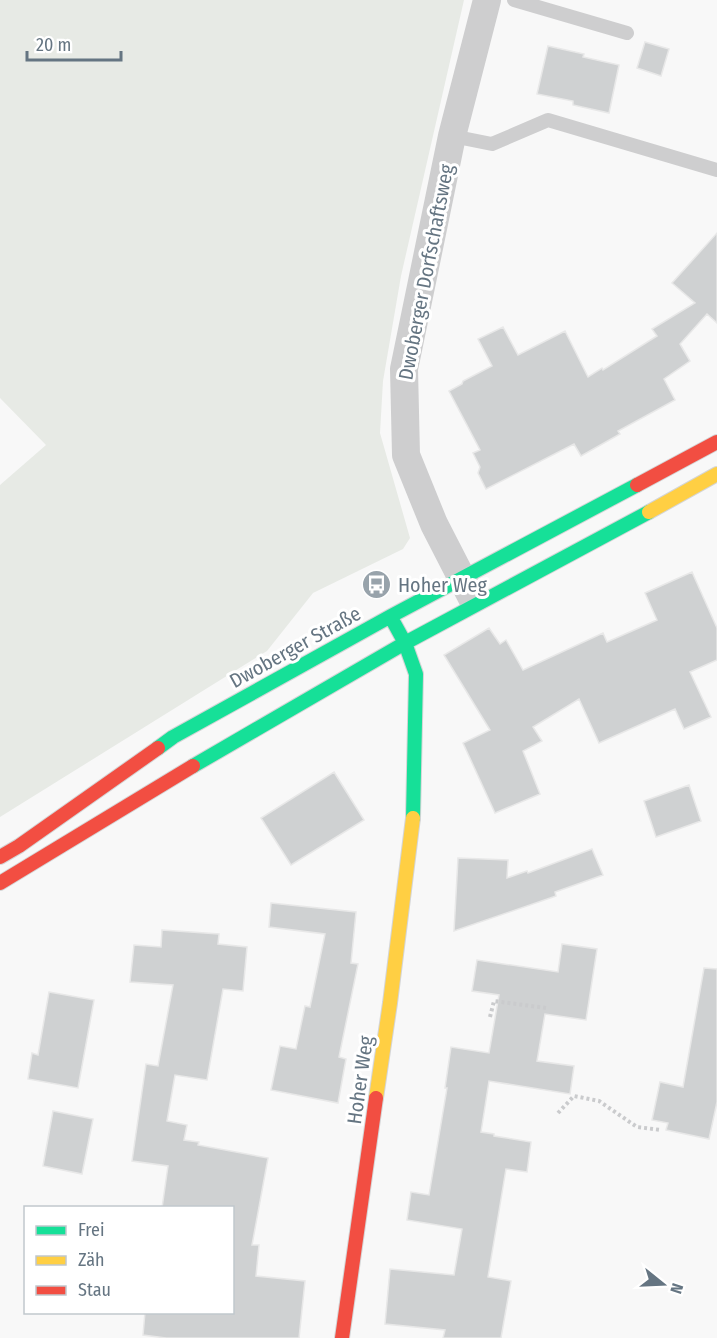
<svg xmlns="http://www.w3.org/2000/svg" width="717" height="1338" font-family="'Fira Sans Condensed',sans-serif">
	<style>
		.green { fill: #e7eae5 }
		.building { fill: #cfd1d2; stroke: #e8e8e8; stroke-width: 1.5 }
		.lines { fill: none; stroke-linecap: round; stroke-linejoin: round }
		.fast-casing { stroke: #d4d5d6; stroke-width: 16 }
		.slow-casing { stroke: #d4d5d6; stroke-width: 16 }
		.jam-casing { stroke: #d4d5d6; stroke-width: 16 }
		.path { stroke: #cacbcd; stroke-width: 4; stroke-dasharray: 3 3; stroke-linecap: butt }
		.lane { stroke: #cececf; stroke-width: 14 }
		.street { stroke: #cececf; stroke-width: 28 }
		.fast { stroke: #16e098; stroke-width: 14 }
		.slow { stroke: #ffcf43; stroke-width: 14 }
		.jam { stroke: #f24e42; stroke-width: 14 }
		.labels { text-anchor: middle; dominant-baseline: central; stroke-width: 6; stroke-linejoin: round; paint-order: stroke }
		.street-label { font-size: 20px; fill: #657582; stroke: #fff }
		.poi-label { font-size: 20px; fill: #657582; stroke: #fff; text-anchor: start }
	</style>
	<rect width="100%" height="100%" fill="#f8f8f8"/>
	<path class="green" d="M 0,0 L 464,0 L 401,276 L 383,381 L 380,433 L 410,538 L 403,549 L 313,593 L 267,651 L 0,817 L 0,485 L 46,445 L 0,398 Z"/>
	<path class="building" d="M 645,42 L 669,49 L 661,76 L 637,68 Z
		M 548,46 L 584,54 L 583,57 L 619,65 L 609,113 L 573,105 L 573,101 L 537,94 Z
		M 717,233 L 717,323 L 707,314 L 680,344 L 690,361 L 664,379 L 675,400 L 618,431 L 620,434 L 581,456 L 574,444 L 486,489 L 478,473 L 480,467 L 473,453 L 480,450 L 449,391 L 462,384 L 463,381 L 492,366 L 478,339 L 503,327 L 518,355 L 565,331 L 588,377 L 602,368 L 603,370 L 657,336 L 652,329 L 695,303 L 672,283 Z
		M 692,572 L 717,628 L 717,660 L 690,672 L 711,717 L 684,729 L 675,709 L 599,743 L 579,699 L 533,727 L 542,741 L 523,751 L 540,794 L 495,813 L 463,743 L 490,730 L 444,655 L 489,628 L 500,644 L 506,640 L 523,670 L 603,633 L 607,642 L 657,620 L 645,593 Z
		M 334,772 L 364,820 L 291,865 L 261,818 Z
		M 689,785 L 701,821 L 656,837 L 644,801 Z
		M 592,849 L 603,875 L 555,892 L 556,896 L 454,931 L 458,858 L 508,860 L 507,878 L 527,871 L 528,873 Z
		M 271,903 L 356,912 L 351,963 L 358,964 L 339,1057 L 346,1059 L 338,1103 L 271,1090 L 280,1046 L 296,1049 L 305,1006 L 310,1007 L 325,934 L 269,927 Z
		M 162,930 L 219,934 L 218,944 L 247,947 L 243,991 L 223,989 L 207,1080 L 175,1075 L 167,1121 L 187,1125 L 184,1140 L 199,1142 L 198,1145 L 268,1158 L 252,1245 L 259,1245 L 256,1276 L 305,1281 L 299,1338 L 166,1338 L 143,1335 L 145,1312 L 232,1312 L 232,1208 L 162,1208 L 168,1166 L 132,1161 L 146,1064 L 158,1066 L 173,985 L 130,982 L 134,945 L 161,947 Z
		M 562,944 L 597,949 L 586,1020 L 545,1014 L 537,1061 L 574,1066 L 570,1094 L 489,1081 L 481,1132 L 494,1134 L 494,1136 L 531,1142 L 527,1172 L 506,1169 L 488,1277 L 511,1281 L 501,1338 L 443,1338 L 445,1330 L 385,1324 L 390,1269 L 454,1275 L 462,1229 L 407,1220 L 411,1192 L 429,1195 L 447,1088 L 445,1088 L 451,1047 L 489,1053 L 499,995 L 472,991 L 477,960 L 558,972 Z
		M 704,968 L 717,969 L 717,1102 L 709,1139 L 666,1130 L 668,1123 L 652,1120 L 660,1082 L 683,1087 Z
		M 49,992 L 94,1000 L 78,1088 L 28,1079 L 32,1053 L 38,1055 Z
		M 53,1111 L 93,1119 L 82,1174 L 43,1166 Z"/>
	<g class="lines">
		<defs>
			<path id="fast" d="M 394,623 L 405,643 L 416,674 L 413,818
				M 158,748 L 173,737 L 391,616 L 637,485
				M 193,766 L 405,643 L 649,512"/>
			<path id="slow" d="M 649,512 L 717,474
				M 376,1098 L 390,1003 L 413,818"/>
			<path id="jam" d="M 637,485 L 717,442
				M 0,857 L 19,846 L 158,748
				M 0,883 L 193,766
				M 342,1338 L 376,1098"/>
		</defs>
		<use href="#fast" class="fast-casing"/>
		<use href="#slow" class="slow-casing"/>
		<use href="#jam" class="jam-casing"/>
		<path class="path" d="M 490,1017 L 494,1001 L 546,1008
			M 558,1113 L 574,1096 L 599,1101 L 637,1127 L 661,1130"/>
		<path class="lane" d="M 514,0 L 627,33
			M 452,136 L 492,144 L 548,120 L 717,170"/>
		<path class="street" d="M 472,598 L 434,524 L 406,455 L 404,369 L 452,136 L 487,0"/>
		<use href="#fast" class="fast"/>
		<use href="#slow" class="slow"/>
		<use href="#jam" class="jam"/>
	</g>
	<defs>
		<symbol id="bus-disc" viewBox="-11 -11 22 22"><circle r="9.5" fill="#98a3ab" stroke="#fff"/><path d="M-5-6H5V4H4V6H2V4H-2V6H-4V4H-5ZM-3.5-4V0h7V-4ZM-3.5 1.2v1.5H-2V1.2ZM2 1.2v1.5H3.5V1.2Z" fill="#fff"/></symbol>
	</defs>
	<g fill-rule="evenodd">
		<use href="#bus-disc" x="360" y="568" width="33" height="33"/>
	</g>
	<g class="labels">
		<g class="street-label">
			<text transform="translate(426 272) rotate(-79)">Dwoberger Dorfschaftsweg</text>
			<text transform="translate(295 647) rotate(-29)">Dwoberger Straße</text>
			<text transform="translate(360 1080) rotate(-82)">Hoher Weg</text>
		</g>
		<g class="poi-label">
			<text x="398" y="585">Hoher Weg</text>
		</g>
	</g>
	<rect x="24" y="1206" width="210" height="108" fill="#ffffff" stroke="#c1c8cd" stroke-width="1.5"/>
	<rect x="36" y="1226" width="30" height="9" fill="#16e098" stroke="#c1c8cd" stroke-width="1.5"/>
	<text x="78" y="1236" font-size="18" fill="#657582">Frei</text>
	<rect x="36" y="1256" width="30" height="9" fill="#ffcf43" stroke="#c1c8cd" stroke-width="1.5"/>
	<text x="78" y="1266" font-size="18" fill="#657582">Zäh</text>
	<rect x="36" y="1286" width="30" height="9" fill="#f24e42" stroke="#c1c8cd" stroke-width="1.5"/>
	<text x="78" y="1296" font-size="18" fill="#657582">Stau</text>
	<g transform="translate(663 1284) rotate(108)" stroke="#ffffff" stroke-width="4.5" paint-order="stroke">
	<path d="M0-4.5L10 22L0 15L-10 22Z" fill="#657582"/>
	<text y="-9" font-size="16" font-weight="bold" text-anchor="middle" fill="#657582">N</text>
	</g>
	<path d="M27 51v9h94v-9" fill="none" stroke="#657582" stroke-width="3"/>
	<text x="36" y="51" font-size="18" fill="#657582" stroke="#ffffff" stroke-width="4.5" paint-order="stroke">20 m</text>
</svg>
